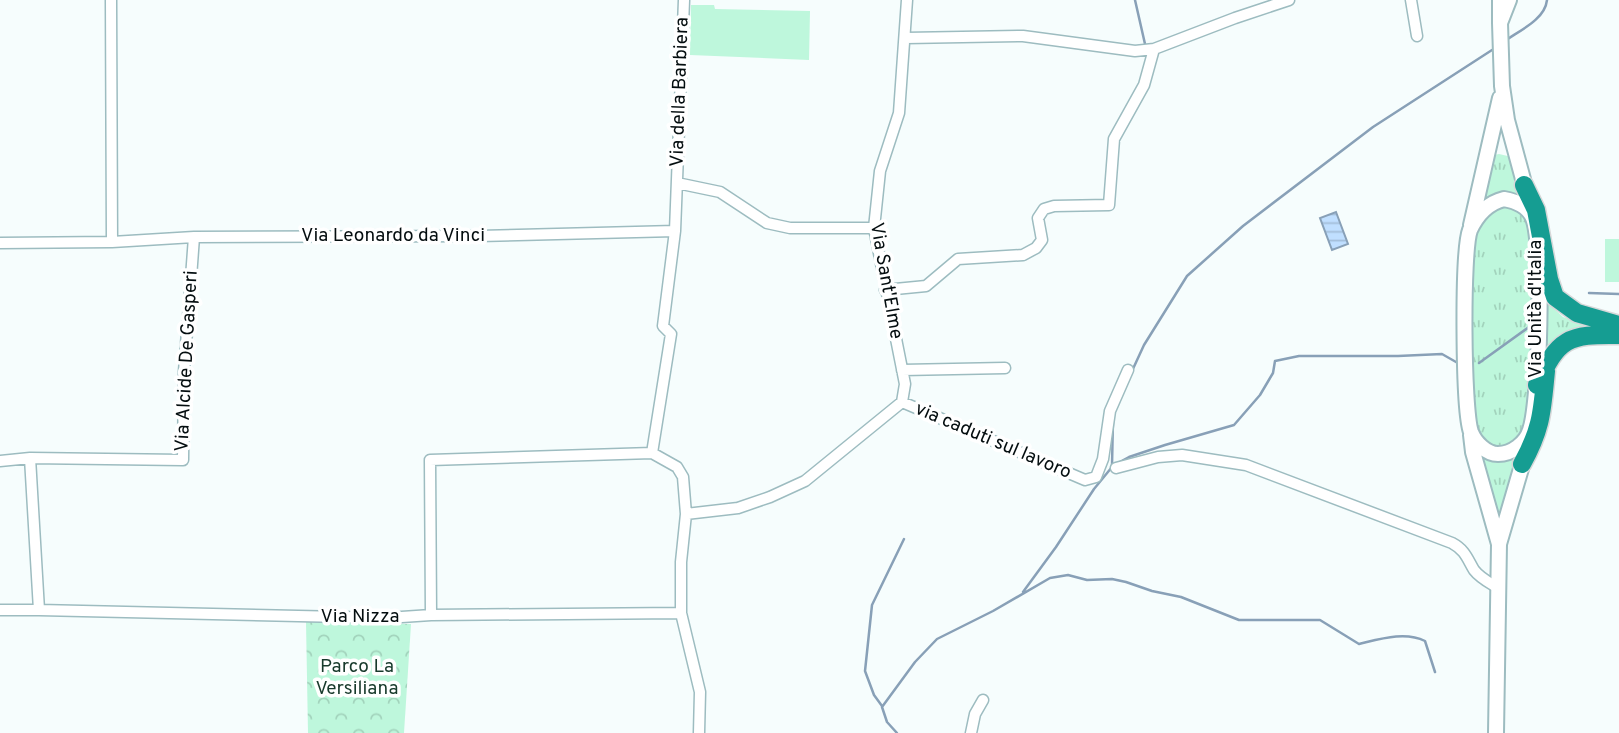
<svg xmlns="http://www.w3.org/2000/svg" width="1619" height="733" font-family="Overpass,sans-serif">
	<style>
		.grass { fill: url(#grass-tufts) }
		.forest { fill: url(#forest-crowns) }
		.pitch { fill: #bef7dc }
		.water { fill: url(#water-rules); stroke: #88a0b7; stroke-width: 2 }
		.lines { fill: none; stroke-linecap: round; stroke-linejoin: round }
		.stream { stroke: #88a0b7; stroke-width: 2.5 }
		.minor-casing { stroke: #9dbcc0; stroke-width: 13 }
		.secondary-casing { stroke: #9dbcc0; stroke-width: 18 }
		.motorway-casing { stroke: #d7d8d9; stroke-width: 21 }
		.minor { stroke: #fff; stroke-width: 10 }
		.secondary { stroke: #fff; stroke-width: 14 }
		.motorway { stroke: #159d92; stroke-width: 18 }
		.labels { text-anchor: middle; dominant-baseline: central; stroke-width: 7; stroke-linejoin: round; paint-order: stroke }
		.street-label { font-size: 19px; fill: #040d0f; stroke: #fff }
		.park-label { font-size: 19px; fill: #183a2c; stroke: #fff }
	</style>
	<defs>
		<pattern id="grass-tufts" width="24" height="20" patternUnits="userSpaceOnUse" patternTransform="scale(1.75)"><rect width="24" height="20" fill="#bef7dc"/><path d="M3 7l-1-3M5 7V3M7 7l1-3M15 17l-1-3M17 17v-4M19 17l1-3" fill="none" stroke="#a2d3bc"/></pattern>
		<pattern id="forest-crowns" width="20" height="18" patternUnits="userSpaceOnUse" patternTransform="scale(1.75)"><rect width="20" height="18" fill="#bef7dc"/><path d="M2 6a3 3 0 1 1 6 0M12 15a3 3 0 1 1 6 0" fill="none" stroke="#a2d3bc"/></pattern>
		<pattern id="water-rules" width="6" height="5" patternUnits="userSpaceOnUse" patternTransform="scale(1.75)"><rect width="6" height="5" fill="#c0dfff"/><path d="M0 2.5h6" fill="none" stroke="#a3bed9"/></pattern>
	</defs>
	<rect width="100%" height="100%" fill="#f6fdfd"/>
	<path class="grass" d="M 1499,154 L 1512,157 L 1521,202 L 1479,211 L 1494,155 Z
		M 1494,206 L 1517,206 L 1529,220 L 1533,251 L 1532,398 L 1524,427 L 1517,440 L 1510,445 L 1493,449 L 1477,433 L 1470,369 L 1471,290 L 1476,235 Z
		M 1545,304 L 1550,305 L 1563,317 L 1591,327 L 1543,355 Z
		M 1478,451 L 1521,452 L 1498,521 Z"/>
	<path class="forest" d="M 306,622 L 411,624 L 404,733 L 308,733 Z"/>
	<path class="pitch" d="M 691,5 L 714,5 L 715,9 L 810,11 L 809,60 L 690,55 Z
		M 1605,239 L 1619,239 L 1619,282 L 1605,282 Z"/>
	<path class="water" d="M 1336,212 L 1348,244 L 1332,250 L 1320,218 Z"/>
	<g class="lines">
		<path class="stream" d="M 1135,0 L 1145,44
			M 1506,40 C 1521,30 1545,19 1547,0
			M 1589,293 L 1619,294
			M 1479,363 L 1529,327
			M 1132,371 L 1144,345 L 1187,276 L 1243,226 L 1373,127 L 1492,50
			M 1118,463 L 1129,457 L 1165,445 L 1234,425 L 1260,395 L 1273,373 L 1275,361 L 1299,356 L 1398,356 L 1442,354 L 1456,362
			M 1112,466 L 1113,419
			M 1023,592 L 1056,547 L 1094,489 L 1112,467
			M 882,706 L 874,695 L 865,671 L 872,605 L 904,539
			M 897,733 L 887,722 L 882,707 L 915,662 L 937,639 L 993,611 L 1050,578 L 1068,575 L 1087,580 L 1112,579 L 1126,582 L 1152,591 L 1181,597 L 1239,620 L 1320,620 L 1359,644 C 1380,639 1405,631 1425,641 L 1435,672"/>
		<defs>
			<path id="minor" d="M 111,0 L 112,242
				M 684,0 L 675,231 L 663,326 L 671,334 L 652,453 L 677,467 L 683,477 L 686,514 L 681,562 L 681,613 L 700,692 L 699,733
				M 1411,0 L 1417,36
				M 906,38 L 1023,36 L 1135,51 L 1154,49 L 1235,18 L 1289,0
				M 677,183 L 720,192 L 767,223 L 790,228 L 874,228
				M 0,243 L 112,242 L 194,237 L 479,236 L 675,231
				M 885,290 L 926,286 L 958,259 L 1023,255 L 1036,248 L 1042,240 L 1038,218 L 1044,209 L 1054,206 L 1109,205 L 1114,139 L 1144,85 L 1154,49
				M 902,370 L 1005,368
				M 902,402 L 1085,480 L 1096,477 L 1103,459 L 1110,411 L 1128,370
				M 0,461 L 30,458 L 183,460 L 184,372 L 194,237
				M 1116,468 L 1158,457 L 1182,455 L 1246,465 L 1452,543 C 1465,550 1467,558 1474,570 C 1480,578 1490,583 1498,588
				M 686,514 L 738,508 L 770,497 L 805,481 L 902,402 L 905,384 L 874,228 L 880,171 L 899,113 L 907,0
				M 0,610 L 39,610 L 30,458
				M 39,610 L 387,618 L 431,615 L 681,613
				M 431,615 L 430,460 L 652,453
				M 971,733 L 975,714 L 983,700"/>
			<path id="secondary" d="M 1500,0 L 1500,23 L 1509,0
				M 1500,23 L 1502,86 L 1507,120 L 1527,194
				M 1504,199 C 1515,201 1528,206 1533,218 C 1544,245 1540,402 1530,430 C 1526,443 1512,454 1498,454 C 1486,454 1475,442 1471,432 C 1463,410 1462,251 1470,230 C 1477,215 1488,203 1504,199 Z
				M 1471,225 L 1500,98
				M 1471,435 L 1473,452 L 1499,544
				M 1496,733 L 1499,544 L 1525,455"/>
			<path id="motorway" d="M 1524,185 L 1536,210 L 1549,279 L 1555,297 L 1577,313 L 1619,325
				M 1537,385 C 1558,338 1568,334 1619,335
				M 1522,464 C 1542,428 1542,411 1546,371"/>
		</defs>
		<use href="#minor" class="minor-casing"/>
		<use href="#secondary" class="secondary-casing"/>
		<use href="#motorway" class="motorway-casing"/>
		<use href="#minor" class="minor"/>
		<use href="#secondary" class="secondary"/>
		<use href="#motorway" class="motorway"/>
	</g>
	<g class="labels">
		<g class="street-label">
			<text transform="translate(680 92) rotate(-88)">Via della Barbiera</text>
			<text x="393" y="236">Via Leonardo da Vinci</text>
			<text transform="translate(886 281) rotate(80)">Via Sant'Elme</text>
			<text transform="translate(1536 309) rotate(-90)">Via Unità d'Italia</text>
			<text transform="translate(187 361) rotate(-87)">Via Alcide De Gasperi</text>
			<text transform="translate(993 441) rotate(23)">via caduti sul lavoro</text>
			<text x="360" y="617">Via Nizza</text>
		</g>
		<g class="park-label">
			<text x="357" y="667">Parco La<tspan x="357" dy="22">Versiliana</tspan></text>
		</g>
	</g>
</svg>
